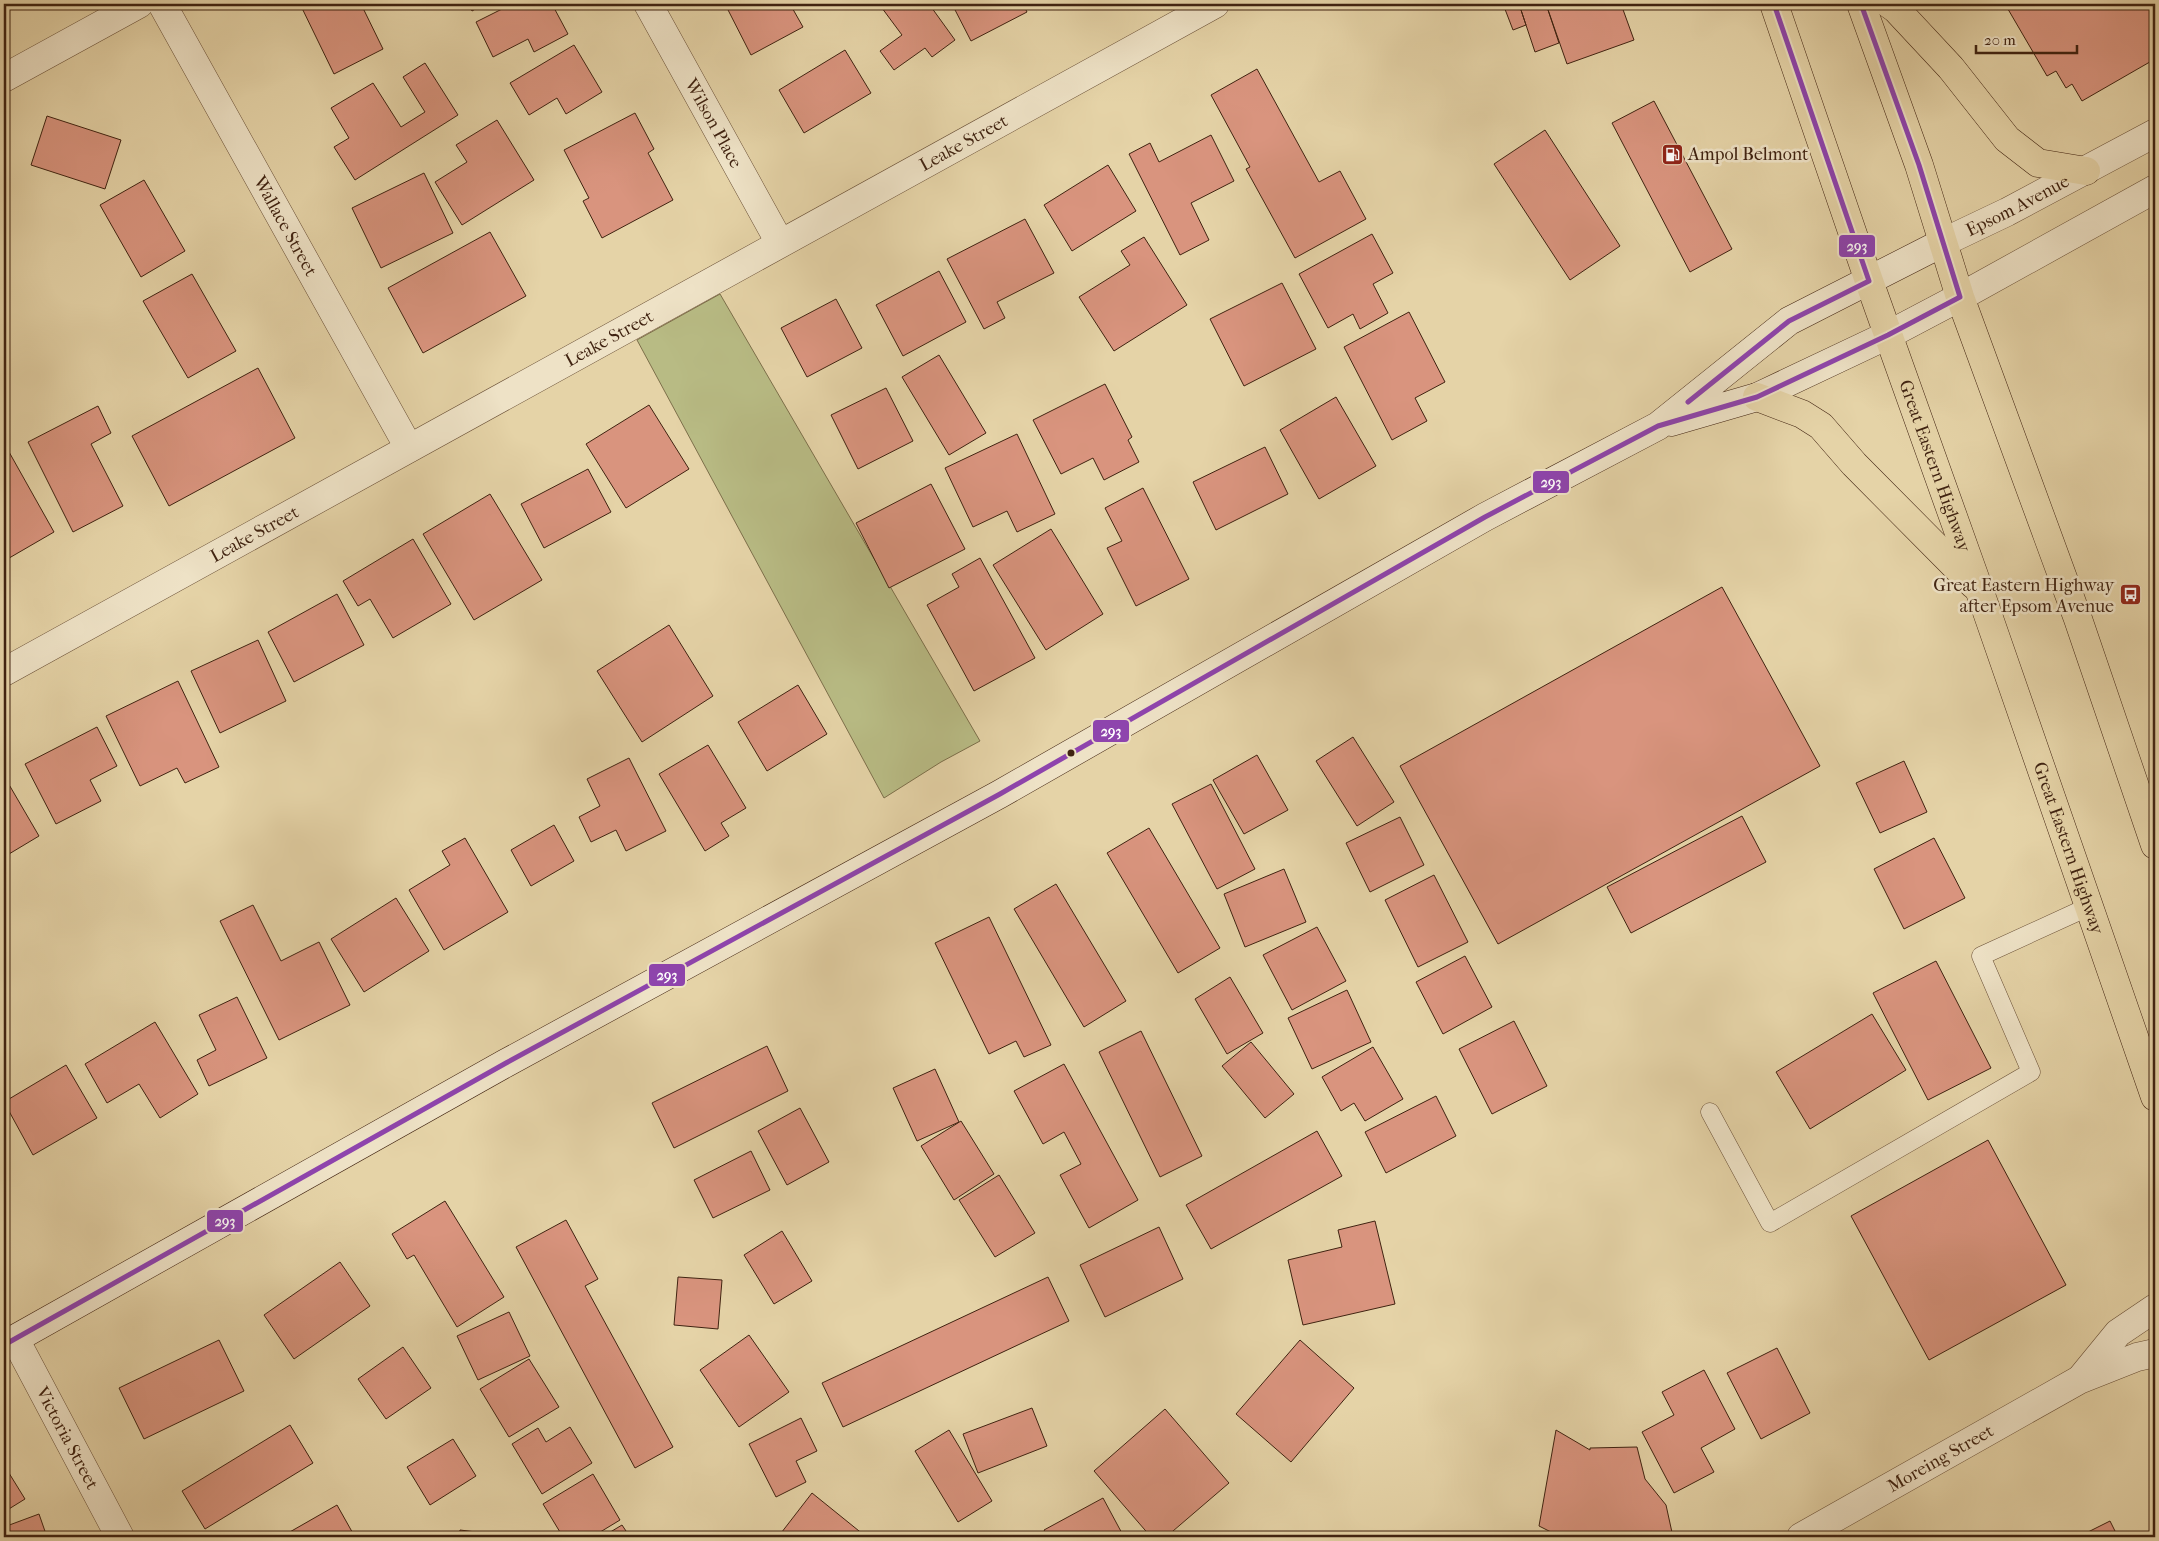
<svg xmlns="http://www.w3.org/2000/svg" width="2159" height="1541" font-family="'IM FELL French Canon',serif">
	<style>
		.green { fill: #b8bb84; stroke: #7c6f4a }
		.building { fill: #d9947e; stroke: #402311 }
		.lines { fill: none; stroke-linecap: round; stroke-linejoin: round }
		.lane-casing { stroke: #694f36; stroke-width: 19 }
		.street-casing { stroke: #694f36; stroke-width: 29 }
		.secondary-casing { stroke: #402311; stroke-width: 29 }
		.highway-casing { stroke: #402311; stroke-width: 29 }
		.lane { stroke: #eee2c6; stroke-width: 18 }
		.street { stroke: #eee2c6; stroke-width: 28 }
		.secondary { stroke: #eee2c6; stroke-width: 28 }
		.highway { stroke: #e5d3a7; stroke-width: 28 }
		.bus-1-casing { stroke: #eee2c6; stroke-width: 9 }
		.bus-1 { stroke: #8e44ad; stroke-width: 5 }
		.bus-dot { fill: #402311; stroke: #eee2c6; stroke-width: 2 }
		.labels { text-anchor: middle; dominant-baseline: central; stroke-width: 5; stroke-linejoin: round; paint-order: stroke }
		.street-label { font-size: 18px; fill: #402311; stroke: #eee2c6 }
		.poi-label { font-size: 18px; fill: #402311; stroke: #eee2c6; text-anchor: start }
		.line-badge { stroke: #eee2c6; stroke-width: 2 }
		.badge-label { font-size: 14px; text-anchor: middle; font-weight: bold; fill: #fff }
	</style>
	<rect width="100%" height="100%" fill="#e5d3a7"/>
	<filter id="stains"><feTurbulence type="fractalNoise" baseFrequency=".004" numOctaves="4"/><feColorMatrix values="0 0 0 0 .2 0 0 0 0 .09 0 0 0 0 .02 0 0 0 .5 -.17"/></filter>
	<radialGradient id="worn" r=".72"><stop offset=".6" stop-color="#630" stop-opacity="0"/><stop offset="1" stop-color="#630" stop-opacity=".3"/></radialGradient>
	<path class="green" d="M 720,294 L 980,741 L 941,762 L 884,798 L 637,340 Z"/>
	<path class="building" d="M 300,4 L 361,4 L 383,49 L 334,74 Z
		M 468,4 L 484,4 L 472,11 Z
		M 512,4 L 552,4 L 568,34 L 534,52 L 528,39 L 493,57 L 476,22 Z
		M 725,4 L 790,4 L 803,27 L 751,55 Z
		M 879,4 L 929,4 L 955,40 L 932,57 L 925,48 L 894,70 L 880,51 L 902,35 Z
		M 952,4 L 1023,4 L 1027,12 L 971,41 Z
		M 1503,4 L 1519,4 L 1526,25 L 1513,30 Z
		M 1519,4 L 1546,4 L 1559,43 L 1535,52 Z
		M 1546,4 L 1621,4 L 1634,40 L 1567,64 Z
		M 2005,4 L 2155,4 L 2155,59 L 2082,101 L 2072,84 L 2066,88 L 2056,71 L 2047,76 Z
		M 574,45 L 602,92 L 566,114 L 557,98 L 529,115 L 510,83 Z
		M 845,50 L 871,93 L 804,133 L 779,90 Z
		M 425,63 L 458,115 L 355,180 L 334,147 L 349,138 L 331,108 L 373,83 L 401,127 L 425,112 L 403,77 Z
		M 1257,69 L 1319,182 L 1340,171 L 1366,219 L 1295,258 L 1246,169 L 1250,167 L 1211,95 Z
		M 1654,101 L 1732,249 L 1690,272 L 1612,123 Z
		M 635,113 L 654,149 L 648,153 L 673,200 L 602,238 L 583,201 L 589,198 L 564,150 Z
		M 47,116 L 121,140 L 105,189 L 31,165 Z
		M 497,120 L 534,180 L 462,225 L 435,182 L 467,162 L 456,145 Z
		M 1545,130 L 1620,246 L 1570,280 L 1494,164 Z
		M 1211,135 L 1234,181 L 1191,203 L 1209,240 L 1180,255 L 1129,154 L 1150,143 L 1159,162 Z
		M 1108,165 L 1136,211 L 1072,251 L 1044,205 Z
		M 424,173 L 453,233 L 381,268 L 352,208 Z
		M 144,180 L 185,251 L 141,277 L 100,205 Z
		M 1025,219 L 1054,273 L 997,302 L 1005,318 L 984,329 L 947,259 Z
		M 490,232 L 526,296 L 423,353 L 388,288 Z
		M 1372,234 L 1393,273 L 1373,284 L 1388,313 L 1360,329 L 1353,314 L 1328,328 L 1299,274 Z
		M 1144,237 L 1187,305 L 1114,351 L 1079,297 L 1130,265 L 1121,251 Z
		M 939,271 L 966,322 L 903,356 L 876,305 Z
		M 192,274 L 236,351 L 188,378 L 143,301 Z
		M 1282,283 L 1316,349 L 1244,386 L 1210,319 Z
		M 836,299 L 862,348 L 807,377 L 781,328 Z
		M 1409,312 L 1445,382 L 1415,398 L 1427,421 L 1392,440 L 1344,347 Z
		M 939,355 L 986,433 L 949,455 L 902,377 Z
		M 258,368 L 295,438 L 169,506 L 132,436 Z
		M 1105,384 L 1132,437 L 1128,440 L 1139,462 L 1104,480 L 1093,458 L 1061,474 L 1033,420 Z
		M 886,388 L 913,441 L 858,469 L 831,415 Z
		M 1336,397 L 1376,466 L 1319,499 L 1280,430 Z
		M 649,405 L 689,469 L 626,508 L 586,444 Z
		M 98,406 L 111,433 L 91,444 L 123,506 L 73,532 L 28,442 Z
		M 1017,434 L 1055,514 L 1017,532 L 1007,511 L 973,527 L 945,468 Z
		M 4,443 L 54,532 L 4,561 Z
		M 1265,447 L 1288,494 L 1216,530 L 1193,482 Z
		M 588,469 L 611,512 L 544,548 L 521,504 Z
		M 931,484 L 965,549 L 889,588 L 856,523 Z
		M 1143,488 L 1189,579 L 1136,606 L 1107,548 L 1122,541 L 1105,508 Z
		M 490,494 L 542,580 L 474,620 L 423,534 Z
		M 1051,529 L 1103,614 L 1046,650 L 993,565 Z
		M 413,539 L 451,604 L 393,638 L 370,599 L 358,606 L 343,581 Z
		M 980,558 L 1035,658 L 974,691 L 927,605 L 959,587 L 952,574 Z
		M 1722,587 L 1820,766 L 1498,944 L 1400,766 Z
		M 337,594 L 364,645 L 294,682 L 268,632 Z
		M 669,625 L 713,696 L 642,742 L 597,671 Z
		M 258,640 L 286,701 L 220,733 L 191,671 Z
		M 178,681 L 219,767 L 185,783 L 177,768 L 140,786 L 106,716 Z
		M 798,685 L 827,734 L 767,771 L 738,722 Z
		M 97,727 L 117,766 L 90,780 L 101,801 L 56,824 L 25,764 Z
		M 1353,737 L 1394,802 L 1357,826 L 1316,761 Z
		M 708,745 L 746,808 L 721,823 L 729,836 L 705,851 L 659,774 Z
		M 1257,755 L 1288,810 L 1244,834 L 1213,780 Z
		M 629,758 L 666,831 L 626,851 L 616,830 L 591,842 L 579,817 L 600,806 L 587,779 Z
		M 1904,761 L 1927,812 L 1880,833 L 1856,783 Z
		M 4,776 L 39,836 L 4,857 Z
		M 1211,784 L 1255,869 L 1217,889 L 1172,804 Z
		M 1742,816 L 1766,862 L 1631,933 L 1607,887 Z
		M 1400,817 L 1424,865 L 1370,892 L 1346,843 Z
		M 554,825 L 574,861 L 531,886 L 511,850 Z
		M 1149,828 L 1220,948 L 1178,973 L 1107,853 Z
		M 465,838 L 508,912 L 444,950 L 409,890 L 450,865 L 442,851 Z
		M 1934,838 L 1965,898 L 1904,929 L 1874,869 Z
		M 1284,869 L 1306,922 L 1245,947 L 1224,894 Z
		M 1434,875 L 1468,942 L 1418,967 L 1385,900 Z
		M 1056,884 L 1126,1001 L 1084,1027 L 1014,909 Z
		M 396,898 L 429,951 L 364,992 L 331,939 Z
		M 253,905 L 281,961 L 319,942 L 350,1005 L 279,1040 L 220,921 Z
		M 989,917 L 1051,1045 L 1024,1057 L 1016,1041 L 989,1054 L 935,943 Z
		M 1317,927 L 1346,981 L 1292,1010 L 1263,955 Z
		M 1465,956 L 1492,1007 L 1443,1034 L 1416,982 Z
		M 1936,961 L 1991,1068 L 1928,1100 L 1873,993 Z
		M 1230,977 L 1263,1033 L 1227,1054 L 1195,999 Z
		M 1347,990 L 1371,1042 L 1312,1069 L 1288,1018 Z
		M 237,997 L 267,1058 L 209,1086 L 197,1060 L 216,1050 L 199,1015 Z
		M 1872,1014 L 1906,1070 L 1810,1129 L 1776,1072 Z
		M 1514,1021 L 1547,1086 L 1492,1114 L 1459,1049 Z
		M 155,1022 L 198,1094 L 160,1118 L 139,1084 L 107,1103 L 85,1064 Z
		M 1141,1031 L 1202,1156 L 1160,1177 L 1099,1052 Z
		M 1251,1042 L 1294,1094 L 1265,1118 L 1222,1066 Z
		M 767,1046 L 788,1091 L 674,1148 L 652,1103 Z
		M 1373,1047 L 1403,1099 L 1365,1121 L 1354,1103 L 1341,1111 L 1322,1077 Z
		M 1064,1064 L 1138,1200 L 1089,1228 L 1060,1175 L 1081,1164 L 1064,1132 L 1043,1144 L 1014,1091 Z
		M 66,1065 L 97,1118 L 33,1155 L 4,1102 Z
		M 935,1069 L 959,1122 L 917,1141 L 893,1088 Z
		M 1436,1096 L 1456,1136 L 1386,1173 L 1365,1132 Z
		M 800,1108 L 829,1162 L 787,1185 L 758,1131 Z
		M 961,1121 L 994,1174 L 954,1200 L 921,1146 Z
		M 1317,1131 L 1342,1176 L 1211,1249 L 1186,1205 Z
		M 1988,1140 L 2066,1285 L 1929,1360 L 1851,1216 Z
		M 751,1151 L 770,1190 L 713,1218 L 694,1180 Z
		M 4,1157 L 8,1166 L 4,1169 Z
		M 999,1175 L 1035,1233 L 995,1257 L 959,1200 Z
		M 445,1201 L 504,1297 L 457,1327 L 414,1255 L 407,1259 L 392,1234 Z
		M 566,1220 L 598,1279 L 585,1286 L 673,1447 L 635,1468 L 516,1247 Z
		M 1375,1221 L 1395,1304 L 1303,1325 L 1288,1260 L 1342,1247 L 1338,1230 Z
		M 1159,1227 L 1183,1279 L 1105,1317 L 1080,1265 Z
		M 782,1231 L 812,1281 L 774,1304 L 744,1255 Z
		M 340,1262 L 370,1306 L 294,1359 L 264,1315 Z
		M 678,1277 L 722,1280 L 718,1329 L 674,1325 Z
		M 1048,1277 L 1069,1321 L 843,1427 L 822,1383 Z
		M 509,1312 L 530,1356 L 478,1380 L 457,1336 Z
		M 749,1335 L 789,1392 L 739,1427 L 700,1370 Z
		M 219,1340 L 244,1391 L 144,1439 L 119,1388 Z
		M 1300,1340 L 1354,1388 L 1291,1462 L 1236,1414 Z
		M 403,1347 L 431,1388 L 386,1419 L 358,1379 Z
		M 1777,1348 L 1810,1413 L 1761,1439 L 1727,1373 Z
		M 529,1359 L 559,1407 L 509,1437 L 480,1389 Z
		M 1704,1370 L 1735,1429 L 1701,1448 L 1714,1472 L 1674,1493 L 1642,1432 L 1674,1415 L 1662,1392 Z
		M 1032,1408 L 1047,1446 L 978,1473 L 963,1434 Z
		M 1165,1409 L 1229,1483 L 1166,1537 L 1151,1537 L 1094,1471 Z
		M 801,1418 L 817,1451 L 796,1461 L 806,1482 L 776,1497 L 749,1444 Z
		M 290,1425 L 313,1463 L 205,1529 L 182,1491 Z
		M 570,1427 L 592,1463 L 542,1494 L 512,1444 L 538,1428 L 546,1442 Z
		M 949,1430 L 992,1501 L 958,1522 L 915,1451 Z
		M 1556,1430 L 1590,1450 L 1590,1448 L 1637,1447 L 1645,1479 L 1666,1505 L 1673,1537 L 1561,1537 L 1539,1526 Z
		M 453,1439 L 476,1476 L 430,1505 L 407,1467 Z
		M 4,1465 L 25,1499 L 4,1512 Z
		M 593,1474 L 620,1520 L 592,1537 L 563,1537 L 543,1504 Z
		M 812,1493 L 864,1535 L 863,1537 L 778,1537 Z
		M 1103,1498 L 1124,1537 L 1048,1537 L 1044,1530 Z
		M 337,1505 L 355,1537 L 281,1537 Z
		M 39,1514 L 47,1537 L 4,1537 L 4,1527 Z
		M 2110,1521 L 2118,1537 L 2078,1537 Z
		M 622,1525 L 630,1537 L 602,1537 Z
		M 460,1530 L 516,1537 L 459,1537 Z"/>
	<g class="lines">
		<defs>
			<path id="lane" d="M 1710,1112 L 1770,1223 L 2031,1072 L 1981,956 L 2088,907"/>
			<g id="street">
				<path id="s1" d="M 162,4 L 409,448"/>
				<path id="s2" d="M 648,4 L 780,243"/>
				<path d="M 4,78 L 139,4"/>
				<path id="s3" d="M 1944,242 L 2007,212 L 2155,133"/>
				<path d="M 1960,297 L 2155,189"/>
				<path id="s4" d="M 4,672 L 1215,4"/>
				<path id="s5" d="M 15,1339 L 120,1537"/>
				<path d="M 2082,1377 L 2118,1333 L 2155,1308"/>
				<path id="s6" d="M 1801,1537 L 2079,1380 L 2137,1357 L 2155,1353"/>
			</g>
			<path id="secondary" d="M 1671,422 L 1757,397 L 1888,335 L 1960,297
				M 4,1345 L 506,1063 L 1000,794 L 1485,517 L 1658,426 L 1789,321 L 1944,242"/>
			<g id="highway">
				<path id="s7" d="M 1774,4 L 1869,281 L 1980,592 L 2155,1097"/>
				<path d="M 1861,4 L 1919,165 L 1960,297 L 2078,619 L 2155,845"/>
				<path d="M 1889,4 L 1896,9 L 1951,68 L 2007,139 L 2038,163 L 2086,171"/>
				<path d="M 1757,397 L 1802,414 L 1821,426 L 1854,464 L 1974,585"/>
			</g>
		</defs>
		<use href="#lane" class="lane-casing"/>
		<use href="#street" class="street-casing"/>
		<use href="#secondary" class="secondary-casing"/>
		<use href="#highway" class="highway-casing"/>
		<use href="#lane" class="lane"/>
		<use href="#street" class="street"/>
		<use href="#secondary" class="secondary"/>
		<use href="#highway" class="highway"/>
		<defs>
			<path id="bus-1" d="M 1688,402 L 1789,321 L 1869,281 L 1774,4
				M 4,1345 L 506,1063 L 1000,794 L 1485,517 L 1658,426 L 1757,397 L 1888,335 L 1960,297 L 1919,165 L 1861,4"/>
		</defs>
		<use href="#bus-1" class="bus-1-casing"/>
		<use href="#bus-1" class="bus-1"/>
	</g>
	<defs>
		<symbol id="fuel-square" viewBox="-11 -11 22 22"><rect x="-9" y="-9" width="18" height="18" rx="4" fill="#8f2418" stroke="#eee2c6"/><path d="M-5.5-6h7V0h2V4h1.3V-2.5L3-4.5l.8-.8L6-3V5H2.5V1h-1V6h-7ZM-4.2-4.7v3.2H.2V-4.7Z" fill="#fff"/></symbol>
		<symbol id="bus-square" viewBox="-11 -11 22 22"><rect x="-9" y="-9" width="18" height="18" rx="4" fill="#8f2418" stroke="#eee2c6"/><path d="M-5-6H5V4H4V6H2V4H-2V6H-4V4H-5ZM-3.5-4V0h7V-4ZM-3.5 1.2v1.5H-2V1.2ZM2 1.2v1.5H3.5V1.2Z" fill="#fff"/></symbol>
	</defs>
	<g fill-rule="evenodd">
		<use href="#fuel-square" x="1660" y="142" width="25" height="25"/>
		<use href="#bus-square" x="2118" y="582" width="25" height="25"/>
	</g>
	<circle class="bus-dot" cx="1071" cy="753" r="4.5"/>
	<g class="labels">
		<g class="street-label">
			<text stroke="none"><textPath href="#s2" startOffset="136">Wilson Place</textPath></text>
			<text stroke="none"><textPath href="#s4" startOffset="1096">Leake Street</textPath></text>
			<text stroke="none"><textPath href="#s3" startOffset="82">Epsom Avenue</textPath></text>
			<text stroke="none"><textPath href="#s1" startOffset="254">Wallace Street</textPath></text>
			<text stroke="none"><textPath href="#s4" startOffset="691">Leake Street</textPath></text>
			<text stroke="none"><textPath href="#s7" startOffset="489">Great Eastern Highway</textPath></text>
			<text stroke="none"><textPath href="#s4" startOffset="286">Leake Street</textPath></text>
			<text stroke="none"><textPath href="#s7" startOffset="894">Great Eastern Highway</textPath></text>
			<text stroke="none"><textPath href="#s5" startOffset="112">Victoria Street</textPath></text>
			<text stroke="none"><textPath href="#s6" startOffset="160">Moreing Street</textPath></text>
		</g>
		<g class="poi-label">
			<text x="1688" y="154">Ampol Belmont</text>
			<text x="2114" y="585" text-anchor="end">Great Eastern Highway<tspan x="2114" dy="21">after Epsom Avenue</tspan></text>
		</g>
	</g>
	<g class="line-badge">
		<rect x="1838" y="234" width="38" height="24" rx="5" fill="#8e44ad"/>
		<rect x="1532" y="470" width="38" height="24" rx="5" fill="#8e44ad"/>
		<rect x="1092" y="719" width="38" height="24" rx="5" fill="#8e44ad"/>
		<rect x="648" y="963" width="38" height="24" rx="5" fill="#8e44ad"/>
		<rect x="206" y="1209" width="38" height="24" rx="5" fill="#8e44ad"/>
	</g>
	<g class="badge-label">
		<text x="1857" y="251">293</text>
		<text x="1551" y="487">293</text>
		<text x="1111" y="736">293</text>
		<text x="667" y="980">293</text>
		<text x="225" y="1226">293</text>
	</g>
	<rect width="2159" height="1541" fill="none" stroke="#e5d3a7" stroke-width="20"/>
	<rect x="5" y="5" width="2149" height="1531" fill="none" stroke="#402311" stroke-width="2.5"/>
	<rect x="10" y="10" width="2139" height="1521" fill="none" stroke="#402311"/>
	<path d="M1976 45v8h101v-8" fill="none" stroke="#402311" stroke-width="2.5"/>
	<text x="1984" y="45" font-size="15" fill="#402311" stroke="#eee2c6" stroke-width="4" paint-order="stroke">20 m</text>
	<rect width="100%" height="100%" filter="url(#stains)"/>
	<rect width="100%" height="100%" fill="url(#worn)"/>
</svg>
